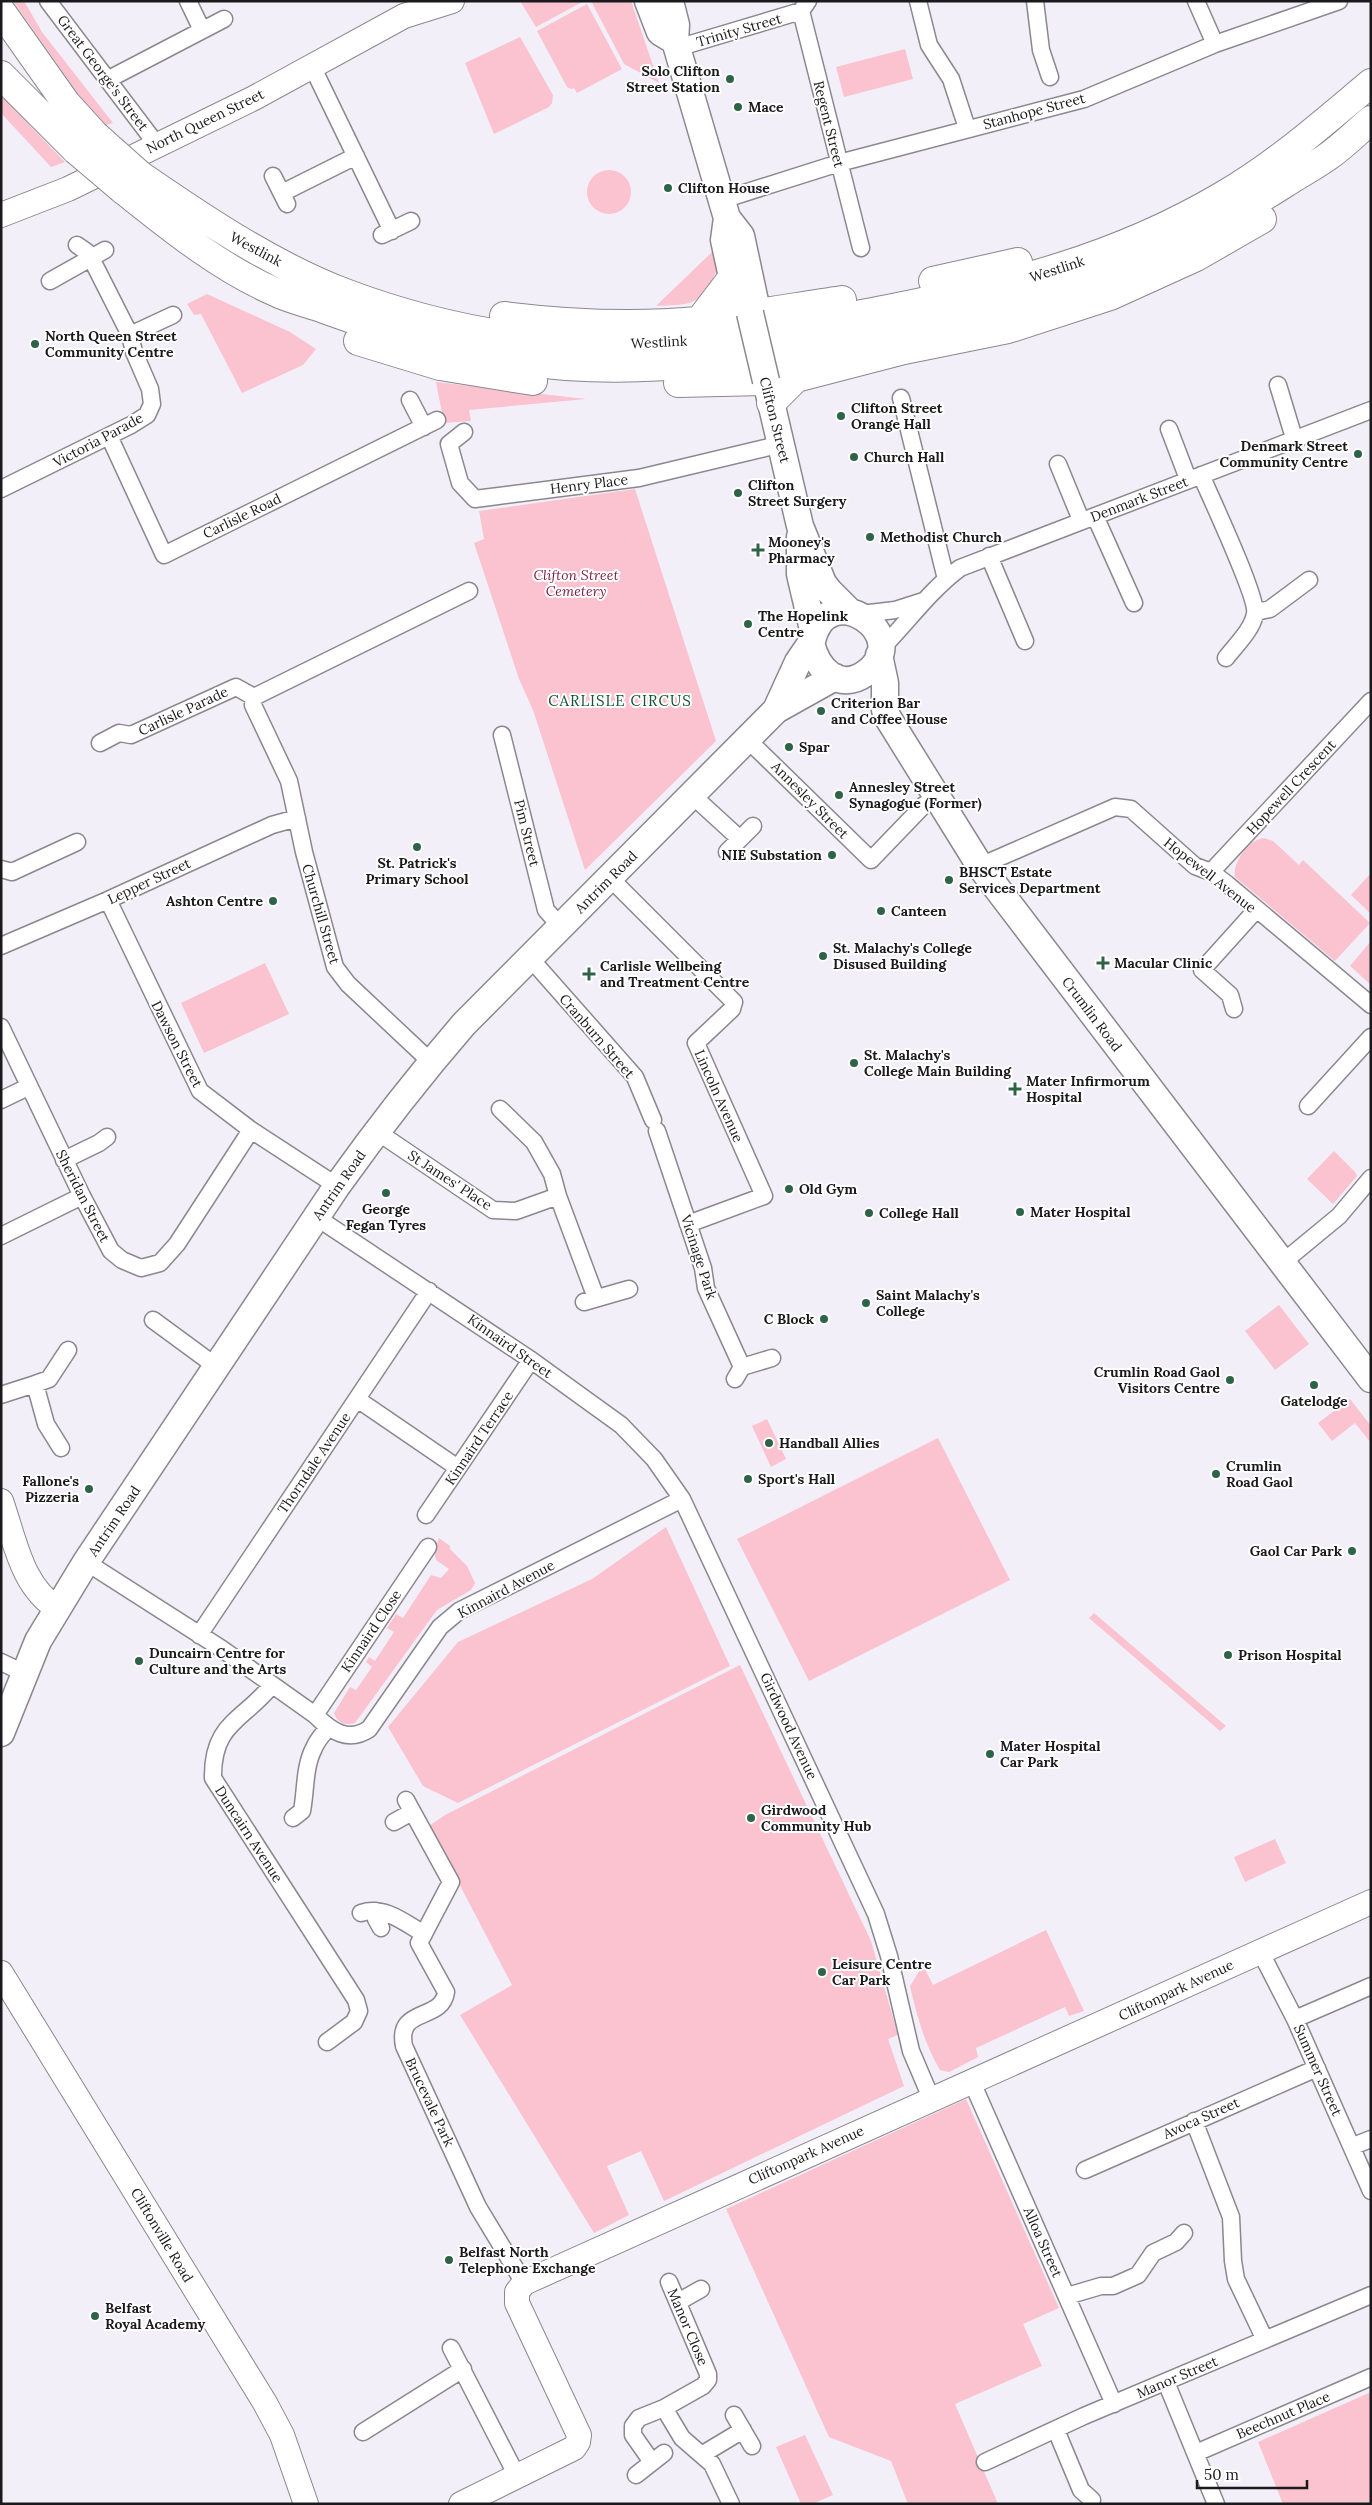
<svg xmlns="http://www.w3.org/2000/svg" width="1372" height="2505" font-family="Lora,serif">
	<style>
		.green { fill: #fbc2cf }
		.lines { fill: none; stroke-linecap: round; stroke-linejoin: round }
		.street-casing { stroke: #8a878f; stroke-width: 19 }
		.secondary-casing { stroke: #8a878f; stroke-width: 26 }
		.primary-casing { stroke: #8a878f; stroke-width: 29 }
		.highway-casing { stroke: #8a878f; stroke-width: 30 }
		.street { stroke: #fff; stroke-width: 16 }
		.secondary { stroke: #fff; stroke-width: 24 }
		.primary { stroke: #fff; stroke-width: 26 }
		.highway { stroke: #fff; stroke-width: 28 }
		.primary-bridge-casing { stroke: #8a878f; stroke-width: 29; stroke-linecap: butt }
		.highway-bridge-casing { stroke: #8a878f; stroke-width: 30; stroke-linecap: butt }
		.primary-bridge { stroke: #fff; stroke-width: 26 }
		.highway-bridge { stroke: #fff; stroke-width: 28 }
		.poi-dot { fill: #2f6347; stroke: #fff; stroke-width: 2 }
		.labels { text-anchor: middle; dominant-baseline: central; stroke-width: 4; stroke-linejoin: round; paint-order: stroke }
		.street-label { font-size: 14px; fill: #1a191c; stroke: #fff }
		.poi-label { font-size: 14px; font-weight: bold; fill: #1a191c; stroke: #fff; text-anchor: start }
		.park-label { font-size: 14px; font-style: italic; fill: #7c1e40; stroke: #fff }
		.neighbourhood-label { font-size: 15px; letter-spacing: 1px; fill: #165436; stroke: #fff }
	</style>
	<rect width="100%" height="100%" fill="#f3eff9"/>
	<path class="green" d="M 13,1 L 24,1 L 42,32 L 113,123 L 101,127 Z
		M 520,1 L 584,1 L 536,27 Z
		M 591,1 L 631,1 L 659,83 L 624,64 Z
		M 587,4 L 622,69 L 577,93 L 574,88 L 571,89 L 567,87 L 537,31 Z
		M 520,37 L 553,95 L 552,103 L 549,107 L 494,134 L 465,63 Z
		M 905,49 L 913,79 L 844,97 L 836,67 Z
		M 1,96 L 65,162 L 51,167 L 1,113 Z
		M587 192a22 22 0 1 1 44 0a22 22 0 1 1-44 0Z
		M 712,252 L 717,270 C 700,307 693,304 656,306 Z
		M 207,294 L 290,332 L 316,349 L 303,365 L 242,393 L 201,314 L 194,315 L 187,304 Z
		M 436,382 L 586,399 L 469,410 L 471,421 L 444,423 Z
		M 635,489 L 716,741 L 585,870 L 533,710 L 519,679 L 474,543 L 484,539 L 479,511 Z
		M 1264,838 L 1273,841 L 1299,865 L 1303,860 L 1370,923 L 1335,961 L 1235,877 C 1232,863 1249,839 1264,838 Z
		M 1371,873 L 1371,914 L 1351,895 Z
		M 1371,941 L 1371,985 L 1350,966 Z
		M 265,963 L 289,1014 L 204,1053 L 181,1003 Z
		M 1334,1151 L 1355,1172 L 1357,1176 L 1333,1204 L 1307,1179 Z
		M 1279,1305 L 1309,1344 L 1275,1370 L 1245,1331 Z
		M 1350,1399 L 1371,1426 L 1371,1443 L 1355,1423 L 1332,1441 L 1318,1423 Z
		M 767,1419 L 786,1459 L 771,1467 L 752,1426 Z
		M 938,1438 L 1010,1580 L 809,1681 L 737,1539 Z
		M 666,1527 L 730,1666 L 458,1803 L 423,1786 L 388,1727 L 458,1642 L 592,1579 Z
		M 439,1538 L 450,1546 L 450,1549 L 467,1566 L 475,1583 L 471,1590 L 437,1610 L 355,1723 C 346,1726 337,1723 334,1713 L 350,1687 L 356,1690 L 372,1667 L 366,1662 L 369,1657 L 375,1661 L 394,1632 L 387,1628 L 396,1614 L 403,1618 L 431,1575 L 441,1578 L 449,1569 L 436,1560 L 434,1551 Z
		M 1094,1613 L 1226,1726 L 1220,1731 L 1089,1618 Z
		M 740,1665 L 871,1941 L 898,2035 L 888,2039 L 904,2086 L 664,2201 L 641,2151 L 607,2166 L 629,2215 L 594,2233 L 460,2015 L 512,1985 L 429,1826 L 445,1815 Z
		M 1275,1839 L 1286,1863 L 1245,1882 L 1234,1857 Z
		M 1046,1930 L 1084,2011 L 1069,2016 L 1065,2007 L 976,2048 L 978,2057 L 949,2072 L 940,2070 C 924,2043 917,2016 910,1986 L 923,1965 L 933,1985 Z
		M 966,2099 L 1059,2308 L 1023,2324 L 1042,2366 L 955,2404 L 998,2504 L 908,2504 L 891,2461 L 829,2437 L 726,2209 Z
		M 1371,2392 L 1371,2504 L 1283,2504 L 1258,2442 Z
		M 805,2435 L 833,2495 L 812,2504 L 801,2504 L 776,2447 Z"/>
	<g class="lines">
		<defs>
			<path id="street" d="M 48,1 L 157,145
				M 188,1 L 202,30
				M 808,1 L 801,11 L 861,248
				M 918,1 L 929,45 L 951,79 L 967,128
				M 1035,1 L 1041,50 L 1050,77
				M 1196,1 L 1215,44
				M 677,48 L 801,11
				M 312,66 L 392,231
				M 107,80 L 224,19
				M 273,176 L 287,204
				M 282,193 L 356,156
				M 722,200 L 839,163 L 1084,99 L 1215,44 L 1339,1
				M 382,235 L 411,221
				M 50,281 L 105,250
				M 130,335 L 173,315
				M 1278,385 L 1294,438
				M 901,398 L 946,579
				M 410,400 L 424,427
				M 1169,429 L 1188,479
				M 464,432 L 449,444 L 460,483 L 475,499 L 639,478 L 782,444
				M 109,436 L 164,555 L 437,420
				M 1058,464 L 1081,520
				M 1201,475 C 1210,496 1258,598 1255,614 C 1252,630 1236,645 1226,658
				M 1,489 L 131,425 L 147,415 L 152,404 L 150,389 L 134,352 L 130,335 L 91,258 L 87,252 L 77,245
				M 1095,516 L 1134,603
				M 989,556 L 1025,641
				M 1256,612 L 1270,609 L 1309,580
				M 861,614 L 895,610 L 923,601
				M 880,650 C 907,623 929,591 960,568 L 1371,410
				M 254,697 L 469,591
				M 502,735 L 546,910 L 561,927
				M 748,740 L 871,860 L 924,805 L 937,798
				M 100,743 L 119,733 L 131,735 L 236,687 L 254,697 L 253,705 L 289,781 L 304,852 L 335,967 L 348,984 L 431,1062
				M 693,796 L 740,839
				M 727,852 L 753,826
				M 980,866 L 1115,807 L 1131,809 L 1195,866 L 1211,872 L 1227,884 L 1371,1005
				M 1,869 L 12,872 L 77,842
				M 1211,872 L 1371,701
				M 610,878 L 734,1002 L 732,1009 L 696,1043 L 764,1196 L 688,1224
				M 108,900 L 200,1091 L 251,1130 L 337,1186
				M 1,946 L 108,900 L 272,825 L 297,818
				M 530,958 L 635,1077 L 653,1120
				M 1234,1009 L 1230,995 L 1202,970 L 1256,910
				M 1,1027 L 82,1196 L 111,1251 L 122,1260 L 141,1268 L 160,1263 L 177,1244 L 251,1130
				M 1,1100 L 28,1087
				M 1308,1106 L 1371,1037
				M 500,1109 L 534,1142 L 552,1174 L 558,1196 L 596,1298
				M 376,1131 L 493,1210 L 516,1211 L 558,1196
				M 657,1131 L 703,1268 L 706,1288 L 742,1367 L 735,1379
				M 64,1160 L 99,1143 L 107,1137
				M 316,1217 L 531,1360 L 621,1425 L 654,1459 L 682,1499 L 876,1914 L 889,1956 L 911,2051 L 931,2098
				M 1,1236 L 82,1196
				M 1282,1263 L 1339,1216 L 1371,1178
				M 584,1302 L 629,1289
				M 153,1320 L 217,1367
				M 742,1367 L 772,1358
				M 35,1384 L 49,1379 L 68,1350
				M 1,1395 L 35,1384 L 46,1424 L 61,1448
				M 357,1399 L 458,1468
				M 426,1515 L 531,1360
				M 86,1562 L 222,1649 L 315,1715 C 331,1731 348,1743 369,1729 L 440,1627 L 459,1611 L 682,1499
				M 199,1635 L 429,1291
				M 1,1662 L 24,1673
				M 272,1685 C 243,1721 212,1723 213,1778 L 356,2000 L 359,2011 L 354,2022 L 327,2042
				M 315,1715 L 428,1547
				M 406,1800 L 451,1882 L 419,1943 L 446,1992 C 442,2022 396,2006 404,2046 L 478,2207 L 524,2283
				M 293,1818 L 302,1811 C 306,1790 304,1767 314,1748 C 317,1740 323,1734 328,1728
				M 394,1822 L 412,1812
				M 376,1911 L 376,1919 L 381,1928
				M 361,1913 C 384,1905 405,1923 424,1934
				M 1260,1951 L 1295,2019 L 1371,2191
				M 1295,2019 L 1371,1986
				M 971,2080 L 1114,2404
				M 1194,2121 L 1231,2217 L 1233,2261 L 1236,2279 L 1265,2340
				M 1353,2146 L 1371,2139
				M 1085,2170 L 1317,2068
				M 1067,2296 L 1101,2286 L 1113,2286 L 1138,2275 L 1153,2253 L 1176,2242 L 1184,2233
				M 678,2302 L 701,2289
				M 451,2348 L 517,2476
				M 1166,2382 L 1216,2504
				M 664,2408 L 682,2438 L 712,2464 L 731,2504
				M 734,2415 L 752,2446
				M 1056,2430 L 1081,2490 L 1092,2500
				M 363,2432 L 463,2369
				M 1196,2453 L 1371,2377
				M 703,2454 L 743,2430
				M 652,2462 L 633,2435 L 633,2426 L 639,2418 L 664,2408 L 703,2386 L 708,2380 L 708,2374 L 669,2282
				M 985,2462 L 1084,2416 L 1371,2295
				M 636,2475 L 664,2453"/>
			<path id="secondary" d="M 1,215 L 68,189 L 254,98 L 404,16 L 452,1
				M 1,1501 C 15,1540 21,1586 58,1609
				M 1,1973 L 265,2403 L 282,2435 L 306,2504
				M 461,2504 L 574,2448 L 578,2442 L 579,2435 L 517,2303 L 517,2292 L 524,2283 L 1371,1902"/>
			<path id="primary" d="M 648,1 L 660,32 L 675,41
				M 670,1 L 676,25 L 675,41 L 727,218 L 724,240 L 739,309 L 750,313 L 756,306 L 741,236 L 727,218
				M 766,381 L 800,526 L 823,583 L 829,591 L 849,611
				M 800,537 L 800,574 L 814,634
				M 879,655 L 885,683 L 885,710 L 888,718 L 980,866 L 1371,1379
				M 776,710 L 835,677
				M 1,1733 L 38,1641 L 86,1562 L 337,1186 C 377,1130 419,1076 464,1024 L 776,710 L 798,662 L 811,643 L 812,641 C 827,574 917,636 866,673 C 838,693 817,668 811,643"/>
			<path id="highway" d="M 1,11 L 66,103 L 95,135
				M 1,75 L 76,150
				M 140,175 C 204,219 275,267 348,294 C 455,334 570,351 683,342 C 752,336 820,322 888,309 C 1008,285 1115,259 1222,196 C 1276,165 1323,123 1371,83
				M 122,189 C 170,227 217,266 273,291 C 289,299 307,303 324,309 C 403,338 482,360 566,366 C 663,373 760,358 855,340 C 904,330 952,321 1001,309 C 1102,283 1196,240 1284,184 C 1299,174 1315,166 1330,155 C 1344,145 1357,132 1371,120
				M 933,281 L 1018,262
				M 504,316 C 569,324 633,327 698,321 C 746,316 794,307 842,300
				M 700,320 L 732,278
				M 358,341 L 440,366 L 533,381
				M 678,383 L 766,381 L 786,375 L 796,378 L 904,350 L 1008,329 L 1110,296 L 1196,257 L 1262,219
				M 771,403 L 796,378"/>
		</defs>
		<use href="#street" class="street-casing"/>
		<use href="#secondary" class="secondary-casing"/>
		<use href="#primary" class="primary-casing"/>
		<use href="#highway" class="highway-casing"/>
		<use href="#street" class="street"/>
		<use href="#secondary" class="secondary"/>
		<use href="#primary" class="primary"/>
		<use href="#highway" class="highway"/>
		<defs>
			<path id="primary-bridge" d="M 750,313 L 766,381"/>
			<path id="highway-bridge" d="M 95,135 L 140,175
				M 76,150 L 122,189"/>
		</defs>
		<use href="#primary-bridge" class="primary-bridge-casing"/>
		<use href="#highway-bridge" class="highway-bridge-casing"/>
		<use href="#primary-bridge" class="primary-bridge"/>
		<use href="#highway-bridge" class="highway-bridge"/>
	</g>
	<g class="poi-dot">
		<circle cx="730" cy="79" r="5"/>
		<circle cx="738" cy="107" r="5"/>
		<circle cx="668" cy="188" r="5"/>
		<circle cx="35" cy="344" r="5"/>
		<circle cx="841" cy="416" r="5"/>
		<circle cx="1358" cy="454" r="5"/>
		<circle cx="854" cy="457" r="5"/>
		<circle cx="738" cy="493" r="5"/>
		<circle cx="870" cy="537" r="5"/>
		<path d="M755.5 542.5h5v5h5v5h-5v5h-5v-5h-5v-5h5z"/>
		<circle cx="748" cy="624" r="5"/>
		<circle cx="821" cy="711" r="5"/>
		<circle cx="789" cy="747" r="5"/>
		<circle cx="839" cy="795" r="5"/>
		<circle cx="417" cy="847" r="5"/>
		<circle cx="832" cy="855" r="5"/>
		<circle cx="949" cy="880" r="5"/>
		<circle cx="273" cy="901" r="5"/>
		<circle cx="881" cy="911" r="5"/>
		<circle cx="823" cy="956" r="5"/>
		<path d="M1100.5 955.5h5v5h5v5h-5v5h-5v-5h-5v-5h5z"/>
		<path d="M586.5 966.5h5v5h5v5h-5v5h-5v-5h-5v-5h5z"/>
		<circle cx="854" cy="1063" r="5"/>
		<path d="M1012.5 1081.5h5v5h5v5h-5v5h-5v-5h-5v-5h5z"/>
		<circle cx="789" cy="1189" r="5"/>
		<circle cx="386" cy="1193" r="5"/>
		<circle cx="1020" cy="1212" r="5"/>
		<circle cx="869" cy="1213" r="5"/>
		<circle cx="866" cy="1303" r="5"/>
		<circle cx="824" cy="1319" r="5"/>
		<circle cx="1230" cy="1380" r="5"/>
		<circle cx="1314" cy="1385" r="5"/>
		<circle cx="769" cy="1443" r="5"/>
		<circle cx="1216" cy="1474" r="5"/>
		<circle cx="748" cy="1479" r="5"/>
		<circle cx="89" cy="1489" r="5"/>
		<circle cx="1352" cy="1551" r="5"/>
		<circle cx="1228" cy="1655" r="5"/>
		<circle cx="139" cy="1661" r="5"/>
		<circle cx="990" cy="1754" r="5"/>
		<circle cx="751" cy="1818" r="5"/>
		<circle cx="822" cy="1972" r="5"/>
		<circle cx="449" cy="2260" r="5"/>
		<circle cx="95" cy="2316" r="5"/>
	</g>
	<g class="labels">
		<g class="street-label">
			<text transform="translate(739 30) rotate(-16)">Trinity Street</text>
			<text transform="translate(103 73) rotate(53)">Great George's Street</text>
			<text transform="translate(1034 111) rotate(-15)">Stanhope Street</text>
			<text transform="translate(205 121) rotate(-26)">North Queen Street</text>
			<text transform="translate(829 124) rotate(76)">Regent Street</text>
			<text transform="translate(256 249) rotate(28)">Westlink</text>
			<text transform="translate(1057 269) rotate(-18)">Westlink</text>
			<text transform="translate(659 342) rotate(-3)">Westlink</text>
			<text transform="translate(775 420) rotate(76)">Clifton Street</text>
			<text transform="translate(98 440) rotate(-28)">Victoria Parade</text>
			<text transform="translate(589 484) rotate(-7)">Henry Place</text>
			<text transform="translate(1139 499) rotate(-21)">Denmark Street</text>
			<text transform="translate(242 516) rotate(-26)">Carlisle Road</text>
			<text transform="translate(183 711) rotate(-25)">Carlisle Parade</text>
			<text transform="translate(1291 787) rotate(-47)">Hopewell Crescent</text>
			<text transform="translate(810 800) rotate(45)">Annesley Street</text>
			<text transform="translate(527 833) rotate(76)">Pim Street</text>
			<text transform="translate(1210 875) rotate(38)">Hopewell Avenue</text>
			<text transform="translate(149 881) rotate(-25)">Lepper Street</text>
			<text transform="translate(606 882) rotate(-45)">Antrim Road</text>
			<text transform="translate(321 914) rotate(74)">Churchill Street</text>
			<text transform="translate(1092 1014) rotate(53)">Crumlin Road</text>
			<text transform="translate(597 1036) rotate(49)">Cranburn Street</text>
			<text transform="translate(177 1044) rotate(63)">Dawson Street</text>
			<text transform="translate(719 1096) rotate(66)">Lincoln Avenue</text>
			<text transform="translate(450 1180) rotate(33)">St James' Place</text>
			<text transform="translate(339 1185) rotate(-55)">Antrim Road</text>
			<text transform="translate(83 1196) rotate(63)">Sheridan Street</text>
			<text transform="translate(699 1257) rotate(72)">Vicinage Park</text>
			<text transform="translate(510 1346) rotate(35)">Kinnaird Street</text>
			<text transform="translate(479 1438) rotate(-56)">Kinnaird Terrace</text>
			<text transform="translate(314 1463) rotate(-56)">Thorndale Avenue</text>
			<text transform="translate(114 1521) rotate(-56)">Antrim Road</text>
			<text transform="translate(506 1589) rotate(-28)">Kinnaird Avenue</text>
			<text transform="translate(371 1631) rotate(-56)">Kinnaird Close</text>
			<text transform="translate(789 1726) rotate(65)">Girdwood Avenue</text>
			<text transform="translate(249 1834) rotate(57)">Duncairn Avenue</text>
			<text transform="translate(1176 1990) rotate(-25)">Cliftonpark Avenue</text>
			<text transform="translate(1318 2070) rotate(66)">Summer Street</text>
			<text transform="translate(430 2102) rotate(65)">Brucevale Park</text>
			<text transform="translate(1201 2118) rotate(-24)">Avoca Street</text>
			<text transform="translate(806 2155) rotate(-24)">Cliftonpark Avenue</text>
			<text transform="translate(162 2235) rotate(59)">Cliftonville Road</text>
			<text transform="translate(1043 2242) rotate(66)">Alloa Street</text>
			<text transform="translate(688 2327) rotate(67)">Manor Close</text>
			<text transform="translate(1177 2377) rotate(-23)">Manor Street</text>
			<text transform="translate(1283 2415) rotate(-23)">Beechnut Place</text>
		</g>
		<g class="poi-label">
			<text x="720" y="71" text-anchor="end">Solo Clifton<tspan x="720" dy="16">Street Station</tspan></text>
			<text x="748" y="107">Mace</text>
			<text x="678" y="188">Clifton House</text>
			<text x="45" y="336">North Queen Street<tspan x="45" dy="16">Community Centre</tspan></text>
			<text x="851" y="408">Clifton Street<tspan x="851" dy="16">Orange Hall</tspan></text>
			<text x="1348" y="446" text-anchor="end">Denmark Street<tspan x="1348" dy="16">Community Centre</tspan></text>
			<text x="864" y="457">Church Hall</text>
			<text x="748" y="485">Clifton<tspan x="748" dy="16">Street Surgery</tspan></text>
			<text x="880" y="537">Methodist Church</text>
			<text x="768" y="542">Mooney's<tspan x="768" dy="16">Pharmacy</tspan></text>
			<text x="758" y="616">The Hopelink<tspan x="758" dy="16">Centre</tspan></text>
			<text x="831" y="703">Criterion Bar<tspan x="831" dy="16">and Coffee House</tspan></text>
			<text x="799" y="747">Spar</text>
			<text x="849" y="787">Annesley Street<tspan x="849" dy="16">Synagogue (Former)</tspan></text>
			<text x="822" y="855" text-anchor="end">NIE Substation</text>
			<text x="417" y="863" text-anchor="middle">St. Patrick's<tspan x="417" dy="16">Primary School</tspan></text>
			<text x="959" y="872">BHSCT Estate<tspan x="959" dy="16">Services Department</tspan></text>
			<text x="263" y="901" text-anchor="end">Ashton Centre</text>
			<text x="891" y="911">Canteen</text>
			<text x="833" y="948">St. Malachy's College<tspan x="833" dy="16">Disused Building</tspan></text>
			<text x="1114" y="963">Macular Clinic</text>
			<text x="600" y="966">Carlisle Wellbeing<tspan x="600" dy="16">and Treatment Centre</tspan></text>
			<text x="864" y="1055">St. Malachy's<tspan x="864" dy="16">College Main Building</tspan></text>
			<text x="1026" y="1081">Mater Infirmorum<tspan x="1026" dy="16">Hospital</tspan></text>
			<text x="799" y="1189">Old Gym</text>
			<text x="386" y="1209" text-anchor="middle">George<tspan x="386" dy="16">Fegan Tyres</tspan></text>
			<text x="1030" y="1212">Mater Hospital</text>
			<text x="879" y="1213">College Hall</text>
			<text x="876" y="1295">Saint Malachy's<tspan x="876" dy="16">College</tspan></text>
			<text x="814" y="1319" text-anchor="end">C Block</text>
			<text x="1220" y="1372" text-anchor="end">Crumlin Road Gaol<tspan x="1220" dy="16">Visitors Centre</tspan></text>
			<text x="1314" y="1401" text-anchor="middle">Gatelodge</text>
			<text x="779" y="1443">Handball Allies</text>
			<text x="1226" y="1466">Crumlin<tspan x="1226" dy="16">Road Gaol</tspan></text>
			<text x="758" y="1479">Sport's Hall</text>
			<text x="79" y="1481" text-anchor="end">Fallone's<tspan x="79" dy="16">Pizzeria</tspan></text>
			<text x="1342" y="1551" text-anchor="end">Gaol Car Park</text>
			<text x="149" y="1653">Duncairn Centre for<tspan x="149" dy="16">Culture and the Arts</tspan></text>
			<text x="1238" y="1655">Prison Hospital</text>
			<text x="1000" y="1746">Mater Hospital<tspan x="1000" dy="16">Car Park</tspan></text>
			<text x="761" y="1810">Girdwood<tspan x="761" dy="16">Community Hub</tspan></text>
			<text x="832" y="1964">Leisure Centre<tspan x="832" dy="16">Car Park</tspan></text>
			<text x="459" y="2252">Belfast North<tspan x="459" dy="16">Telephone Exchange</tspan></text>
			<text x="105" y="2308">Belfast<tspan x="105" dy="16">Royal Academy</tspan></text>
		</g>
		<g class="park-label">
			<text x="576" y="575">Clifton Street<tspan x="576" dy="16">Cemetery</tspan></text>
		</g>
		<g class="neighbourhood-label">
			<text x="620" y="700">CARLISLE CIRCUS</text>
		</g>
	</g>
	<rect width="1372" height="2505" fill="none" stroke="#1a191c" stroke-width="5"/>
	<path d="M1197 2480v8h110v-8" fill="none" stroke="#1a191c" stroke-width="2.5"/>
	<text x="1204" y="2480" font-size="15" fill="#1a191c" stroke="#ffffff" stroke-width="4" paint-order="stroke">50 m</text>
</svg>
